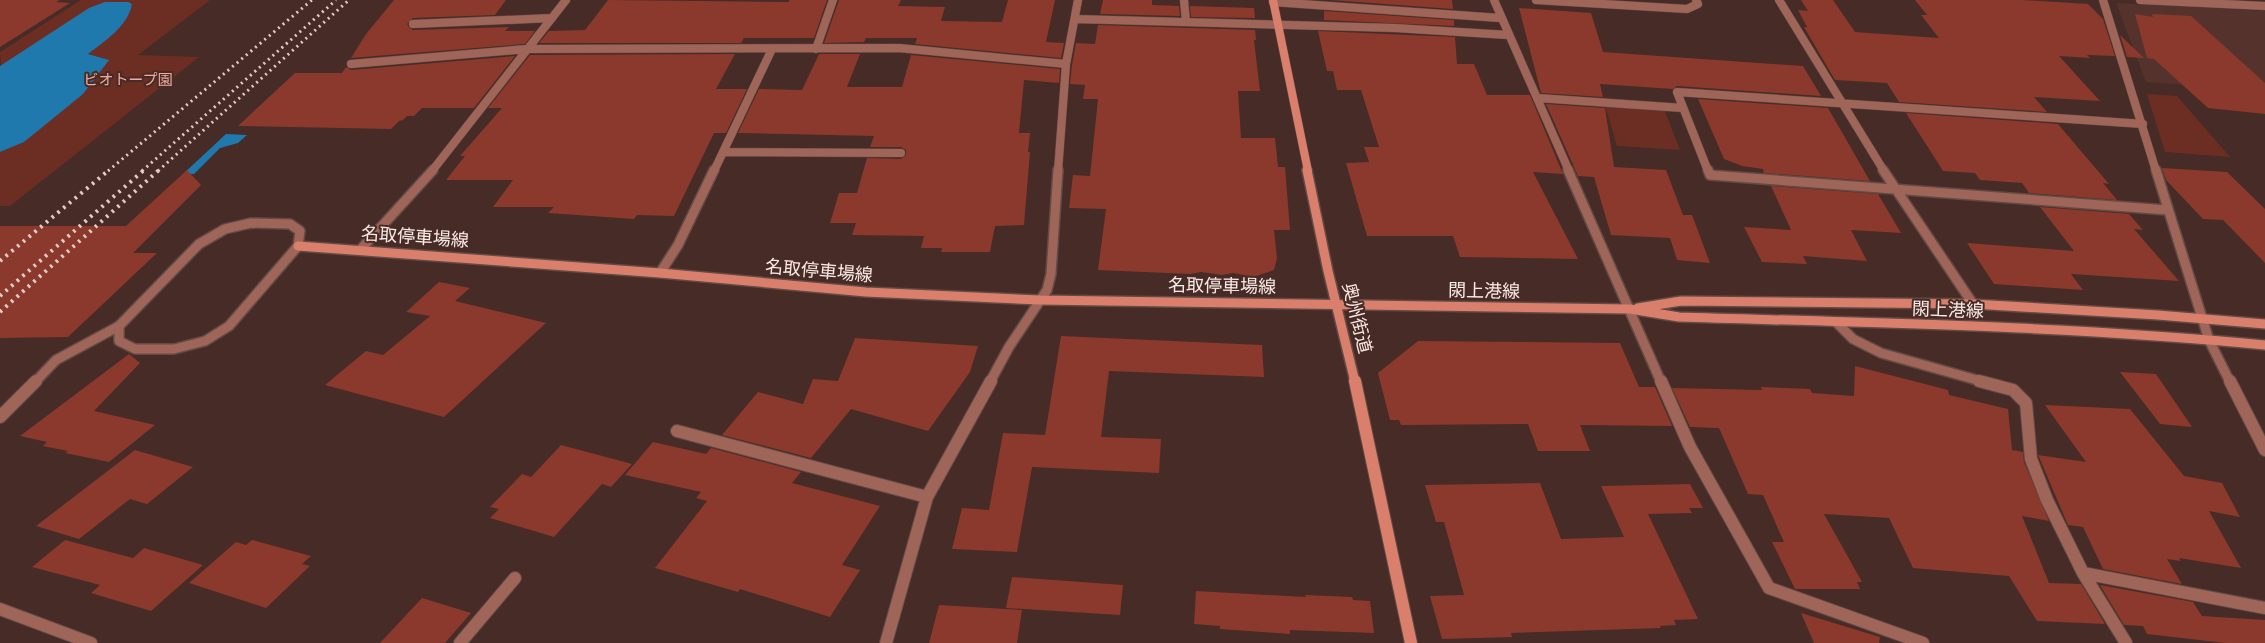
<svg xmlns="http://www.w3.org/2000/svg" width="2265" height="643" font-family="'Varela Round','Noto Sans JP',sans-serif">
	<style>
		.built { fill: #55332c }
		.green { fill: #6c2e23 }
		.water { fill: #1f79ad }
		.building { fill: #8b392c }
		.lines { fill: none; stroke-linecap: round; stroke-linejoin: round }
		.minor-far2-casing { stroke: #634a45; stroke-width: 9 }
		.minor-far1-casing { stroke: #634a45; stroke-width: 12 }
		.minor-casing { stroke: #634a45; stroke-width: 14 }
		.tertiary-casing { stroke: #634a45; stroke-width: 12 }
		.secondary-far2-casing { stroke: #634a45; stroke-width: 9 }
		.secondary-far1-casing { stroke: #634a45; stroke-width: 12 }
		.secondary-casing { stroke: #634a45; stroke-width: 14 }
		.minor-far2 { stroke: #9f6559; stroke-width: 8 }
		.minor-far1 { stroke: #9f6559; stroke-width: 9 }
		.minor { stroke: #9f6559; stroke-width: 12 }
		.tertiary { stroke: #9f6559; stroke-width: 9 }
		.secondary-far2 { stroke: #db7f6d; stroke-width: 8 }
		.secondary-far1 { stroke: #db7f6d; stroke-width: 9 }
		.secondary { stroke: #db7f6d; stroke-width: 12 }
		.rail-far1 { stroke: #e0ccc8; stroke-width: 3; stroke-dasharray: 2 4; stroke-linecap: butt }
		.rail { stroke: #e0ccc8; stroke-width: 4; stroke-dasharray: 2.5 5; stroke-linecap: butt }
		.labels { text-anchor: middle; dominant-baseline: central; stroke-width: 4; stroke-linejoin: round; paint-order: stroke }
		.far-park-label { font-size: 15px; fill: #f2ab9d; stroke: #462b26 }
		.street-label { font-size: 18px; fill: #fceae6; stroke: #462b26 }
	</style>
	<rect width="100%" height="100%" fill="#462b26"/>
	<path class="built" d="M 2116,3 L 2265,11 L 2265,90 L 2146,82 Z"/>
	<path class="green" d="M 81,0 L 210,0 L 138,55 L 199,57 L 10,206 L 0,206 L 0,152 L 24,142 L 108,60 L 88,54 L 108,38 L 123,22 L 1,66 L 0,52 Z
		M 2147,94 L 2177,96 L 2230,157 L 2165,152 Z
		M 1605,105 L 1664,109 L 1680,150 L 1617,146 Z"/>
	<path class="water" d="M 105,2 L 128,2 L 132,4 C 128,26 105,41 88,54 L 109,60 L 83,94 L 24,142 L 0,152 L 0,66 L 89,8 Z
		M 226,134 L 247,135 L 238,143 L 220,148 L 194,174 L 183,174 Z"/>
	<path class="building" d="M 0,0 L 60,0 L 56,2 L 70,3 L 0,47 Z
		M 394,0 L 506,0 L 495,15 L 413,18 L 407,24 L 409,27 L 413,30 L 509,27 L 505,31 L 535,31 L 525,44 L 351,58 L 366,34 Z
		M 608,0 L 789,2 L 789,0 L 827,0 L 814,38 L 744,38 L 741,43 L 539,43 L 549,31 L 585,30 Z
		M 839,0 L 901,0 L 898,6 L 945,7 L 941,21 L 1002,22 L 1008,0 L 1055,0 L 1046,42 L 1064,43 L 1061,58 L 915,44 L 917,38 L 866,38 L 864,42 L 824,43 Z
		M 1103,0 L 1152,0 L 1152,5 L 1179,6 L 1180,16 L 1100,14 Z
		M 1330,0 L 1452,0 L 1453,9 Z
		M 1801,0 L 1833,0 L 1855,32 L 1939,38 L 1921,15 L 1927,15 L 1915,0 L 2022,0 L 2088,4 L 2103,19 L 2115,56 L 2087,55 L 2090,58 L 2059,56 L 2100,101 L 2034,97 L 2047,112 L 1899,102 L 1887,83 L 1835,80 L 1804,27 L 1807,27 L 1798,10 L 1808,11 Z
		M 1190,6 L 1254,8 L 1255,18 L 1191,17 Z
		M 1519,8 L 1591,13 L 1603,52 L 1803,66 L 1821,96 L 1677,86 L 1673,89 L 1600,84 L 1603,97 L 1541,93 Z
		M 1324,11 L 1454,20 L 1454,26 L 1324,20 Z
		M 2135,14 L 2153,17 L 2152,14 L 2191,16 L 2265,83 L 2265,114 L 2208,108 L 2154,59 L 2147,58 Z
		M 1098,25 L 1255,30 L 1256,40 L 1254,40 L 1260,91 L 1238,91 L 1241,138 L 1275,138 L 1278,167 L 1285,167 L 1290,230 L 1274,230 L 1277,258 L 1274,270 L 1256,276 L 1249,276 L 1233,273 L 1222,275 L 1201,272 L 1190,274 L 1098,270 L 1106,209 L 1069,208 L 1073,175 L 1090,176 L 1098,99 L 1083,99 L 1085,85 L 1070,84 L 1072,65 L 1076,43 L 1095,44 Z
		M 1318,31 L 1455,37 L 1457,64 L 1474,64 L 1487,95 L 1530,95 L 1563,174 L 1533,172 L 1578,259 L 1460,257 L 1453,236 L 1367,236 L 1346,163 L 1369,162 L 1364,147 L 1379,147 L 1361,90 L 1337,90 L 1333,71 L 1327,71 Z
		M 2120,35 L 2144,58 L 2127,57 Z
		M 735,54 L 716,89 L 747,89 L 726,133 L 714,133 L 674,216 L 637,215 L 634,219 L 548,213 L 554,207 L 493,207 L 513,180 L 446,180 L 465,156 L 460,156 L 502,108 L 488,108 L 530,55 Z
		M 819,54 L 860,54 L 847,87 L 902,87 L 911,55 L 1060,69 L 1059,83 L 1024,80 L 1019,133 L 1030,133 L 1028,152 L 1030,152 L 1024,225 L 995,226 L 990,252 L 941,252 L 942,248 L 921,248 L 924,236 L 852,235 L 856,223 L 830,223 L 839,193 L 857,193 L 867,158 L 901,159 L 906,155 L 906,150 L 901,147 L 870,147 L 874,136 L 738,133 L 759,89 L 802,90 Z
		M 515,56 L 474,108 L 422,108 L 414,116 L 407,116 L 403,120 L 399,121 L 391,129 L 238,126 L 295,73 L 342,73 L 346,67 L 351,70 Z
		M 1698,99 L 1828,108 L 1870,181 L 1764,173 L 1763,169 L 1742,166 L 1724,159 Z
		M 1546,104 L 1605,108 L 1614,167 L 1666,170 L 1683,215 L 1692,215 L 1710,263 L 1677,260 L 1670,238 L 1611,235 L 1594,177 L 1578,176 Z
		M 1906,113 L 2058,124 L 2109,184 L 2103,183 L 2117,200 L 2029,193 L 2022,183 L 1980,180 L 1975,173 L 1943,171 Z
		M 2162,168 L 2227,172 L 2265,209 L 2265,263 L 2223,220 L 2203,219 L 2166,180 Z
		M 187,170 L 201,185 L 133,253 L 157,253 L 68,337 L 0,338 L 0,226 L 126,226 Z
		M 1771,186 L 1878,194 L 1901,233 L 1851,230 L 1867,261 L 1803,256 L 1807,264 L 1762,262 L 1744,227 L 1791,230 Z
		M 2040,207 L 2129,214 L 2143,230 L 2134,229 L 2179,281 L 2071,274 L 2083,290 L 1994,284 L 1967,243 L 2074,251 Z
		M 439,282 L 470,288 L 455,301 L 546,323 L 444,417 L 325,385 L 366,351 L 383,355 L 430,316 L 406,312 Z
		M 1061,336 L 1262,345 L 1264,377 L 1109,371 L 1101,437 L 1161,439 L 1159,473 L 1032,467 L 1017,552 L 952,549 L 962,508 L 989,510 L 1003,433 L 1045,435 Z
		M 855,338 L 978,346 L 970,372 L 928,431 L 851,409 L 811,458 L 722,435 L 758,392 L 803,404 L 813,379 L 838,381 Z
		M 1418,341 L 1620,343 L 1639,387 L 1655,387 L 1672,426 L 1580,425 L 1590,451 L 1538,451 L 1528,424 L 1401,425 L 1399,420 L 1390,420 L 1378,373 Z
		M 129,354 L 140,363 L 94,411 L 155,425 L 109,462 L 65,453 L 68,451 L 43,446 L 47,442 L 20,436 Z
		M 1855,366 L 1948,390 L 1949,395 L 2008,409 L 2012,450 L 2023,452 L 2024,462 L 2049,521 L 2022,516 L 2049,583 L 2081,584 L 2105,624 L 2037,621 L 2009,576 L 1913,568 L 1889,518 L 1824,514 L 1862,582 L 1857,582 L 1860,589 L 1795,589 L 1772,542 L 1784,542 L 1763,495 L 1748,494 L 1719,428 L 1690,427 L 1672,388 L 1762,390 L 1761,387 L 1810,389 L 1812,393 L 1854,396 Z
		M 2120,372 L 2156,374 L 2192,427 L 2160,424 Z
		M 2045,405 L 2130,409 L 2184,476 L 2222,483 L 2240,517 L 2209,511 L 2241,568 L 2179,558 L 2181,561 L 2167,559 L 2182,584 L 2103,569 L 2083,527 L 2068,525 L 2039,457 L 2038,455 L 2086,462 Z
		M 653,442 L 706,454 L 711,448 L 801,472 L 792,483 L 880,506 L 842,565 L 860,570 L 830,617 L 740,589 L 738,592 L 655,568 L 707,501 L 696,498 L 701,492 L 625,475 Z
		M 561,445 L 632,464 L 611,487 L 602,484 L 554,537 L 490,518 L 499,509 L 490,507 L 522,474 L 531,477 Z
		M 135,450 L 193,467 L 147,504 L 130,499 L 79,539 L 36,526 Z
		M 1540,483 L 1561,539 L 1624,537 L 1601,486 L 1690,484 L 1703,508 L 1689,508 L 1692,513 L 1648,514 L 1698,619 L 1674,620 L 1676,625 L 1660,626 L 1661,628 L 1511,633 L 1512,637 L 1442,639 L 1430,596 L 1464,595 L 1444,522 L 1436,522 L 1425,485 Z
		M 65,540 L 133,558 L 144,548 L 203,565 L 151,611 L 91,593 L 100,585 L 32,567 Z
		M 252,540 L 311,556 L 302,564 L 310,566 L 266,608 L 189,583 L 236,542 L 246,545 Z
		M 1012,577 L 1123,585 L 1120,615 L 1006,608 Z
		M 2100,585 L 2193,602 L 2202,616 L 2265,620 L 2265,643 L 2225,643 L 2147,634 L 2143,626 L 2124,625 Z
		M 1196,591 L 1306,597 L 1305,595 L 1352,597 L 1353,600 L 1370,601 L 1374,633 L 1290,630 L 1290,634 L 1220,629 L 1220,626 L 1194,624 Z
		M 422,598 L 471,613 L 445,643 L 380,643 Z
		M 939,605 L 1022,610 L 1017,643 L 929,643 Z
		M 1801,613 L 1880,637 L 1879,643 L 1814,643 Z"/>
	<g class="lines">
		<defs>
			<path id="minor-far2" d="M 1184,0 L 1186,22
				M 1494,0 L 1569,171
				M 1536,0 L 1687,9 L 1698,4 L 1696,0
				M 1779,0 L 1884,171
				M 2103,0 L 2156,171
				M 2140,0 L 2265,6
				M 1273,2 L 1500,18
				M 1075,19 L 1395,28 L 1508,35
				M 413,24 L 552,18
				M 816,49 L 833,0
				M 351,64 L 527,49 L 899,48 L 1066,64
				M 1538,98 L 1683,108
				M 724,152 L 901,153
				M 432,171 L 566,0
				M 714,171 L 772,49
				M 1058,171 L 1066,64 L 1078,0
				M 1708,171 L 1677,92 L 2143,124"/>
			<path id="minor-far1" d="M 1568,170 L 1661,382
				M 1708,170 L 1710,175 L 2167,210
				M 1883,170 L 1973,304
				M 2156,170 L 2209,340 L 2230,382
				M 361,249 L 433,170
				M 660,273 L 678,245 L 714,170
				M 1837,323 L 1853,339 L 1881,353 L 1984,382
				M 35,382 L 56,360 L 119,326
				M 990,382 L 1009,347 L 1047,290 L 1051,274 L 1058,170"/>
			<path id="minor" d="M 1661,381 L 1690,447 L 1769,588 L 1923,643
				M 1979,381 L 2013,390 L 2026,403 L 2031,459 L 2047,500 L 2083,573 L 2265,608
				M 2230,381 L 2265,450
				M 0,417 L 36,381
				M 677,431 L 927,497
				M 2083,573 L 2126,643
				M 0,609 L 91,643
				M 460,643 L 515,578
				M 886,643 L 927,497 L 991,381"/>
			<path id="tertiary" d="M 251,223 L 290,224 L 300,231 L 298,246 L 229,326 L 205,341 L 174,349 L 135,349 L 119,341 L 119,326 L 199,244 L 225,229 Z"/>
			<path id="secondary-far2" d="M 1273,0 L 1308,171"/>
			<path id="secondary-far1" d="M 1307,170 L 1328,271 L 1355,382
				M 298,246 L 660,273 L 866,292 L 1040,300 L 1630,309 L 1679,317 C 1875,323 2070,326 2265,345
				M 1638,308 L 1681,301 L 1973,304 L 2158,315 L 2265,324"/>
			<path id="secondary" d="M 1355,381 L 1411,643"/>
		</defs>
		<use href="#minor-far2" class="minor-far2-casing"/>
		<use href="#minor-far1" class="minor-far1-casing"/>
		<use href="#minor" class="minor-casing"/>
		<use href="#tertiary" class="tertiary-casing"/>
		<use href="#secondary-far2" class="secondary-far2-casing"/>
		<use href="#secondary-far1" class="secondary-far1-casing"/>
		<use href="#secondary" class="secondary-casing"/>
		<use href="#minor-far2" class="minor-far2"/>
		<use href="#minor-far1" class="minor-far1"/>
		<use href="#minor" class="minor"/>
		<use href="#tertiary" class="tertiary"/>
		<use href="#secondary-far2" class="secondary-far2"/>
		<use href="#secondary-far1" class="secondary-far1"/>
		<use href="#secondary" class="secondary"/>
		<path class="rail-far1" d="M 108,171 L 312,0
			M 142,171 L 336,0
			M 158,171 L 349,0"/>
		<path class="rail" d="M 0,261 L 109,170
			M 0,296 L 144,170
			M 0,312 L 159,170"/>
	</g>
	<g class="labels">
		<g class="far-park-label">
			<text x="128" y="80">ビオトープ園</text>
		</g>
		<g class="street-label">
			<text transform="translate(415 237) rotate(4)">名取停車場線</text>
			<text transform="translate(819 271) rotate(5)">名取停車場線</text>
			<text transform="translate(1222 286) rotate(1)">名取停車場線</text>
			<text transform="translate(1484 291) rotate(1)">閖上港線</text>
			<text transform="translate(1948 310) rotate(2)">閖上港線</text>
			<text transform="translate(1357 318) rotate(76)">奥州街道</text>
		</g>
	</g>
</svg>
